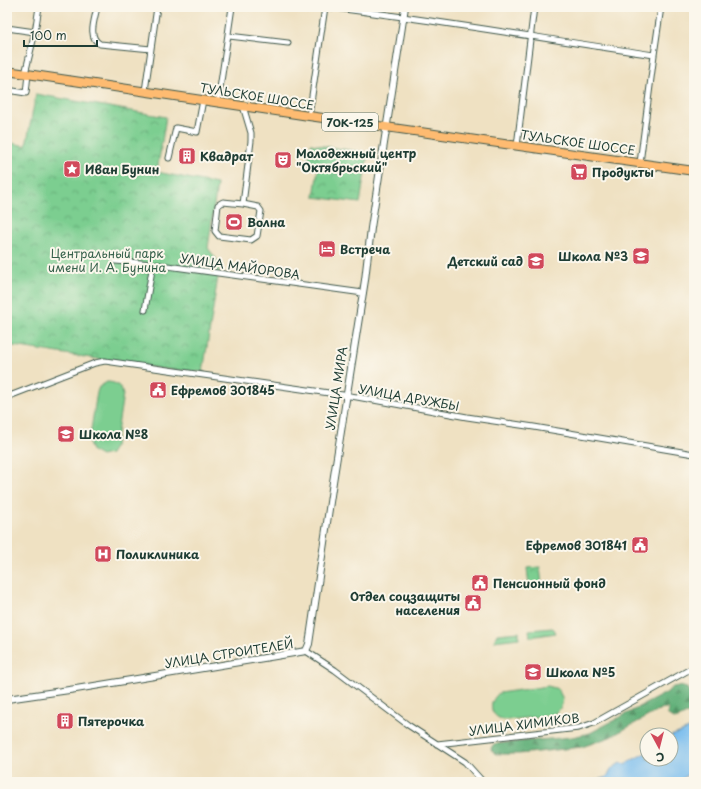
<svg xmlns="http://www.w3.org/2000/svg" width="701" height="789" font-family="'Playpen Sans',sans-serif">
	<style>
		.grass { fill: url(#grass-tufts); stroke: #4d8662 }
		.forest { fill: url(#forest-firs); stroke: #427757 }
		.park { fill: url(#park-crowns); stroke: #4d8662 }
		.pitch { fill: #7bce90; stroke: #4d8662 }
		.water { fill: #77bcee; stroke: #4b7c91 }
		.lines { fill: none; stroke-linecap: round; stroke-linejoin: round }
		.minor-casing { stroke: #3e5649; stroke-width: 7 }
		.tertiary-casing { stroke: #3e5649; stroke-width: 8 }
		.primary-casing { stroke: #3e5649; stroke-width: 10 }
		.minor { stroke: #fff; stroke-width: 5 }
		.tertiary { stroke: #fff; stroke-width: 6 }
		.primary { stroke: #febb71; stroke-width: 8 }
		.labels { text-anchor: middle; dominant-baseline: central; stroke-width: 4; stroke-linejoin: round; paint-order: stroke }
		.shield { fill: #fbf7ec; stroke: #61756b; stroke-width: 1 }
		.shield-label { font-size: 11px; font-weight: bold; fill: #1f3d34 }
		.street-label { font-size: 12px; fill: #1f3d34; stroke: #fbf7ec }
		.poi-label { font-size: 12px; font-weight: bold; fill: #1f3d34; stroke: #fbf7ec; text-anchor: start }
		.park-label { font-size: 12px; fill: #36614b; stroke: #fbf7ec }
	</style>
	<defs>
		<pattern id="grass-tufts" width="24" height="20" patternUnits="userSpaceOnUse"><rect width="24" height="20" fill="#7bce90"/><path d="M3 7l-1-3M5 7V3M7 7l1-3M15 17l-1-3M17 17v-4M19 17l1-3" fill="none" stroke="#64a876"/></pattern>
		<pattern id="forest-firs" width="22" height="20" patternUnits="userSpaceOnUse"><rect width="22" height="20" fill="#64b17a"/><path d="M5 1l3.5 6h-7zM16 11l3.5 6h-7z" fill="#529165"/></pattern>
		<pattern id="park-crowns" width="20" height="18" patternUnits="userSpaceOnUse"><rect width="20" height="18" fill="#7bce90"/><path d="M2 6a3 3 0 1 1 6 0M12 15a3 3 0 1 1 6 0" fill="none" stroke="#64a876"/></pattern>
	</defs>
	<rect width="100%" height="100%" fill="#fbf7ec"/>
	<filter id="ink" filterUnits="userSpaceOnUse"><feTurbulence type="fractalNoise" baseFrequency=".025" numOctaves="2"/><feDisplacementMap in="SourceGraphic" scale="8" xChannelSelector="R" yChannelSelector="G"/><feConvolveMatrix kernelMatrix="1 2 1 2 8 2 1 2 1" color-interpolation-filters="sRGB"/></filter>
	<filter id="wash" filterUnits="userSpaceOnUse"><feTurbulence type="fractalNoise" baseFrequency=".012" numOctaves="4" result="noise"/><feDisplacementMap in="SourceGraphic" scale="16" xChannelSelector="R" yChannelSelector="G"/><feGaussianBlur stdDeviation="0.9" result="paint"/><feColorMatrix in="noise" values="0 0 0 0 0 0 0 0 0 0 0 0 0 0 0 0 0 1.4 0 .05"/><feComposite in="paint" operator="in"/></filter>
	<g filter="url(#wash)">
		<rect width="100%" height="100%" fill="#efe1c2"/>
		<path class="grass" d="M 552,628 L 554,629 L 556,633 L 530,637 L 529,630 Z
			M 519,632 L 519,638 L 494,641 L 497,634 Z"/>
		<path class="forest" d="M 679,686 L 687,688 L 690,694 L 694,695 L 694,711 C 686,713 682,718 674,719 L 667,714 L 669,709 L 663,708 L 610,737 L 582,747 L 519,754 L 496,754 L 492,751 L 491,748 L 494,744 L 572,737 L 590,733 L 666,693 L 673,687 Z"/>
		<path class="park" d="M 36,94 L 166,117 L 157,172 L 217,184 L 208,248 L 220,264 L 203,372 L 163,369 L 7,345 L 7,142 L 26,146 Z
			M 311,144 L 368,153 L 360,203 L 314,197 L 318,169 L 307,167 Z
			M 540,567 L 542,585 L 529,586 L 527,568 Z"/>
		<path class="pitch" d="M 107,382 C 116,382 121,386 123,394 L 115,446 L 110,454 L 101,456 L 92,451 L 89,442 L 97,392 L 99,387 Z
			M 548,686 L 558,689 L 563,699 C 562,707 559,712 551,715 L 507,720 C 491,719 486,704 499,693 Z"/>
		<path class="water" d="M 694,727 L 694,769 L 679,782 L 589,782 L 607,777 L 611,769 L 620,763 L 625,764 L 647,752 L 647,759 L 671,759 L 671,736 Z"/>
	</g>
	<g filter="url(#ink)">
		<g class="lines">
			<defs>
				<path id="minor" d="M 97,7 C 95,19 87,37 100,44 L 151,49
					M 327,7 C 436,20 545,39 654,55
					M 7,28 L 35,32
					M 229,36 L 288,43
					M 25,74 L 35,32 L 39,7
					M 7,90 L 26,93 L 28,74
					M 145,91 L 157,7
					M 218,102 L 232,7
					M 243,106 L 251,133 L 251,141 L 243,204 L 258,207 L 261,211 L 257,236 L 251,240 L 219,236 L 215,231 L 218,205 L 223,202 L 243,204
					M 309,116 L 325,7
					M 517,146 L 534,7
					M 169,158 L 176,128 L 197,132 L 203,100
					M 640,163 L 654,55 L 661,7
					M 115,261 L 153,264 L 363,293
					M 145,310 L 153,264
					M 7,397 L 95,363 L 105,361 L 357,397 L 467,417 L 534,427 L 694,454
					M 306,651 L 335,670 L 408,725 L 465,762 L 483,782
					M 437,744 L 579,728 L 594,723 L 694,667"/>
				<path id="tertiary" d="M 7,699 L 76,689 L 306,651 L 309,644 L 333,482 L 365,280 L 371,228 L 405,7"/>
				<path id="primary" d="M 7,71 L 309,116 L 694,171"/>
			</defs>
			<use href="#minor" class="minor-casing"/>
			<use href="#tertiary" class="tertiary-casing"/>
			<use href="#primary" class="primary-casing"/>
			<use href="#minor" class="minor"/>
			<use href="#tertiary" class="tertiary"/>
			<use href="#primary" class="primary"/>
		</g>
	</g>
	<defs>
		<symbol id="building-square" viewBox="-11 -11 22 22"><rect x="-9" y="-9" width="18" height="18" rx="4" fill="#d1495b" stroke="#fbf7ec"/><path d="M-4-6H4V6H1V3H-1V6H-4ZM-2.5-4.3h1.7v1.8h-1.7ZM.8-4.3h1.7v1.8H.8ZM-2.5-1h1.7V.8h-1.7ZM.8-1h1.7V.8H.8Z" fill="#fff"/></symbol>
		<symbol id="theatre-square" viewBox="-11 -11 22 22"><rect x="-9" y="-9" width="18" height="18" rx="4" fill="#d1495b" stroke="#fbf7ec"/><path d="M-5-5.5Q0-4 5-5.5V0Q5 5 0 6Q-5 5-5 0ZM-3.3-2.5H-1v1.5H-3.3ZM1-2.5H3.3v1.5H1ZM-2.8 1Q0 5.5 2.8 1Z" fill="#fff"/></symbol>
		<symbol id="sight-square" viewBox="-11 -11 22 22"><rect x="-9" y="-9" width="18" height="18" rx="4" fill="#d1495b" stroke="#fbf7ec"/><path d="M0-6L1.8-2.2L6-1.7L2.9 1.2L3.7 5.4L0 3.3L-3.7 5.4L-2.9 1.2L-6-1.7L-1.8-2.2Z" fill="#fff"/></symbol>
		<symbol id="supermarket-square" viewBox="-11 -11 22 22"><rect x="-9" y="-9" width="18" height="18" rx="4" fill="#d1495b" stroke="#fbf7ec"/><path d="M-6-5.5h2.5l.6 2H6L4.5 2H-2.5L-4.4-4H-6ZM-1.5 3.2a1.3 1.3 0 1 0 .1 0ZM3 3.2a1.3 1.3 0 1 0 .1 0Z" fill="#fff"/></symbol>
		<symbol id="stadium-square" viewBox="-11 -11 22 22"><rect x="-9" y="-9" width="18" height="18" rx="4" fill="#d1495b" stroke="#fbf7ec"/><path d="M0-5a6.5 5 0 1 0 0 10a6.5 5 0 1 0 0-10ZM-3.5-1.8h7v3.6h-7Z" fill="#fff"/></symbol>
		<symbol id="hotel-square" viewBox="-11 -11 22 22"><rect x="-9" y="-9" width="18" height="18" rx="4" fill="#d1495b" stroke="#fbf7ec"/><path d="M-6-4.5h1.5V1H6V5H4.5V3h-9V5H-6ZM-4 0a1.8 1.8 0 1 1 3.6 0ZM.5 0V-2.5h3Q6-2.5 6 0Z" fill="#fff"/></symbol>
		<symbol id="school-square" viewBox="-11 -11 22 22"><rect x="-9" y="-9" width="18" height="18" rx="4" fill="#d1495b" stroke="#fbf7ec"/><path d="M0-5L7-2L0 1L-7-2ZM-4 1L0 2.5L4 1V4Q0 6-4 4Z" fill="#fff"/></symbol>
		<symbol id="civic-square" viewBox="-11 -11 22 22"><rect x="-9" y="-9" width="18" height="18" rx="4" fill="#d1495b" stroke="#fbf7ec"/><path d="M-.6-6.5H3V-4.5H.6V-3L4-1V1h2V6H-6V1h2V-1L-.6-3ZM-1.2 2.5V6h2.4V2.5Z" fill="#fff"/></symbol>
		<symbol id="hospital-square" viewBox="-11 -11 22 22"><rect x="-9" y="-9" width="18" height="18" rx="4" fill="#d1495b" stroke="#fbf7ec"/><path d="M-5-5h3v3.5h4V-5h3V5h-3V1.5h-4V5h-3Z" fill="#fff"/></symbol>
	</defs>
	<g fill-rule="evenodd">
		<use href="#building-square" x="177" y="146" width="20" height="20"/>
		<use href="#theatre-square" x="273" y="150" width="20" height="20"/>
		<use href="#sight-square" x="62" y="159" width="20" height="20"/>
		<use href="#supermarket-square" x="569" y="162" width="20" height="20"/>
		<use href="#stadium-square" x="224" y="212" width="20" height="20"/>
		<use href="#hotel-square" x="317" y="239" width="20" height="20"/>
		<use href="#school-square" x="631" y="246" width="20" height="20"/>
		<use href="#school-square" x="526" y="251" width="20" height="20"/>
		<use href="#civic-square" x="148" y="380" width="20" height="20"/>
		<use href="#school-square" x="56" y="424" width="20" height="20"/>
		<use href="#civic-square" x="630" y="535" width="20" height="20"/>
		<use href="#hospital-square" x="93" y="544" width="20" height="20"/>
		<use href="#civic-square" x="470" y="573" width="20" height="20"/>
		<use href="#civic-square" x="463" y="593" width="20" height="20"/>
		<use href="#school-square" x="523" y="662" width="20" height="20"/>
		<use href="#building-square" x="55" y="711" width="20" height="20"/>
	</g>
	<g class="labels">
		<rect class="shield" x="322" y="113" width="56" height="18" rx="3"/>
		<g class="shield-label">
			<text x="350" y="122">70К-125</text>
		</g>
		<g class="street-label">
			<text transform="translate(257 96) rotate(9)">ТУЛЬСКОЕ ШОССЕ</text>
			<text transform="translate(578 142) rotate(8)">ТУЛЬСКОЕ ШОССЕ</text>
			<text transform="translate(240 266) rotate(8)">УЛИЦА МАЙОРОВА</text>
			<text transform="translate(336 388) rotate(-81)">УЛИЦА МИРА</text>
			<text transform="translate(409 397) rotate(10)">УЛИЦА ДРУЖБЫ</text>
			<text transform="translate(229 653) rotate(-9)">УЛИЦА СТРОИТЕЛЕЙ</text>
			<text transform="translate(524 724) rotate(-7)">УЛИЦА ХИМИКОВ</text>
		</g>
		<g class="poi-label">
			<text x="296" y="153">Молодежный центр<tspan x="296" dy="14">"Октябрьский"</tspan></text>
			<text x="200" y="156">Квадрат</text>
			<text x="85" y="169">Иван Бунин</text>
			<text x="592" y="172">Продукты</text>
			<text x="247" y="222">Волна</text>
			<text x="340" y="249">Встреча</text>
			<text x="628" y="256" text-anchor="end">Школа №3</text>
			<text x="523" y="261" text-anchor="end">Детский сад</text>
			<text x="171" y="390">Ефремов 301845</text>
			<text x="79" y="434">Школа №8</text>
			<text x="627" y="545" text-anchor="end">Ефремов 301841</text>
			<text x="116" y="554">Поликлиника</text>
			<text x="493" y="583">Пенсионный фонд</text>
			<text x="460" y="596" text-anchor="end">Отдел соцзащиты<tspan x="460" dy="14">населения</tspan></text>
			<text x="546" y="672">Школа №5</text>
			<text x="78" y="721">Пятерочка</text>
		</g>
		<g class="park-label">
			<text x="107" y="253">Центральный парк<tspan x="107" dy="14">имени И. А. Бунина</tspan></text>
		</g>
	</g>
	<rect width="701" height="789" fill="none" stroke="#fbf7ec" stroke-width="24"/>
	<g transform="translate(659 747) rotate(173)"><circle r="19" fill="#fbf7ec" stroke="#a3ada2"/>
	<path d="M0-3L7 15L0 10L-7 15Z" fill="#d1495b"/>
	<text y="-6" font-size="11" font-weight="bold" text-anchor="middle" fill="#1f3d34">С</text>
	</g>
	<path d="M24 40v6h73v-6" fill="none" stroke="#1f3d34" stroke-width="2"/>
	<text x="30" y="40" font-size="12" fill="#1f3d34" stroke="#fbf7ec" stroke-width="3" paint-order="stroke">100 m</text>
</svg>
